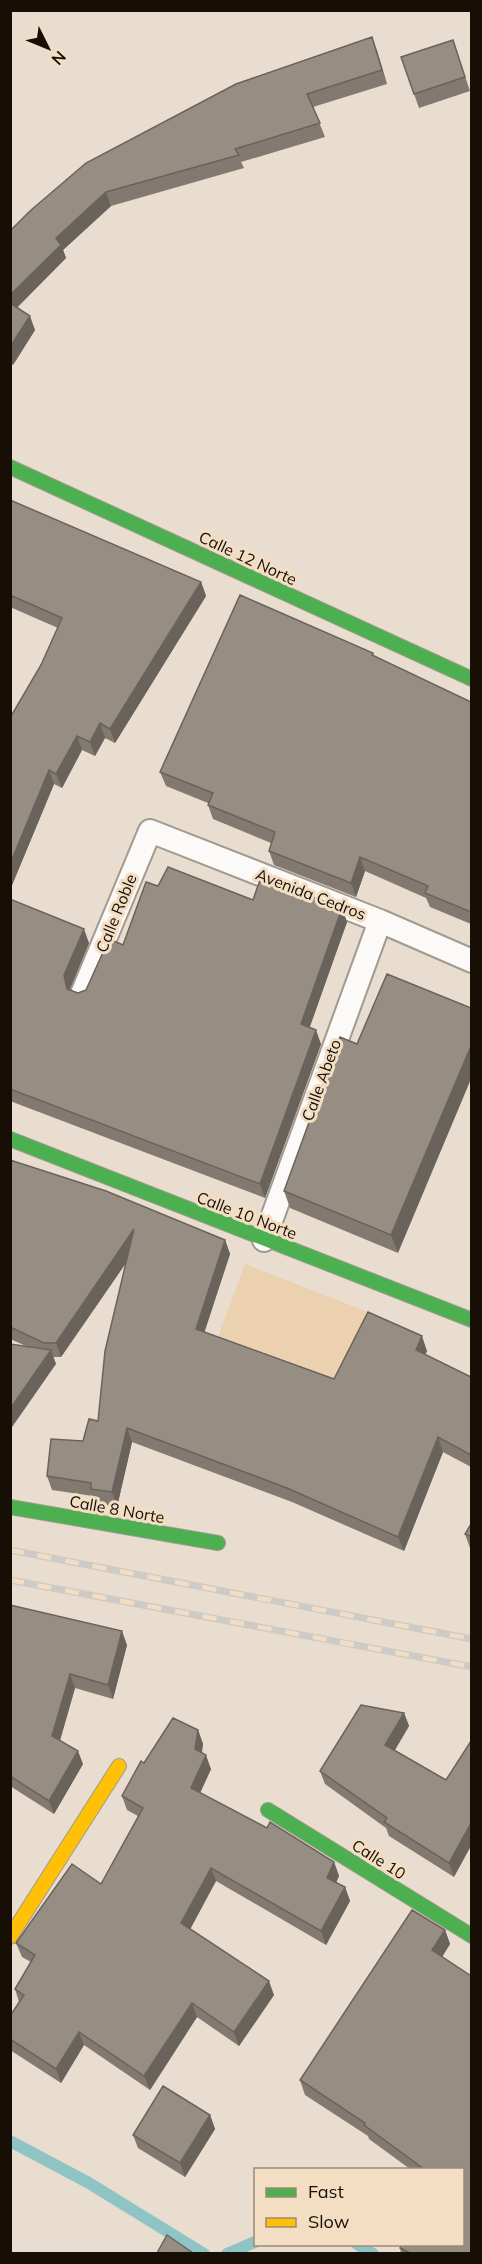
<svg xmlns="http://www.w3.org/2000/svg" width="482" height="2264" font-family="Mulish,sans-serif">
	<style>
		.green { fill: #ebd1b0 }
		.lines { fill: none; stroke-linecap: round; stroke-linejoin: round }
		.stream { stroke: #8fc4c5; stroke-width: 12 }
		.lane-casing { stroke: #a29a8f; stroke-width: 26 }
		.fast-casing { stroke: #a29a8f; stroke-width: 16 }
		.slow-casing { stroke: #a29a8f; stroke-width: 16 }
		.lane { stroke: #fcfaf8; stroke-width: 22 }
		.fast { stroke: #4caf50; stroke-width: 14 }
		.slow { stroke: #ffc107; stroke-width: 14 }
		.rail-casing { stroke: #cecac6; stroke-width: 7 }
		.rail { stroke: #f3dec3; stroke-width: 4.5; stroke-dasharray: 14; stroke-linecap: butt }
		.wall { fill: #827a71 }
		.shaded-wall { fill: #6a635c }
		.building { fill: #978e83; stroke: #6a635c; stroke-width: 1.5 }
		.labels { text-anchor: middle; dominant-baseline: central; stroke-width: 6; stroke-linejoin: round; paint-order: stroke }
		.street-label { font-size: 16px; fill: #170f06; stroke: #f3dec3 }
	</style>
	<rect width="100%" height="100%" fill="#e8ddce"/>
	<path class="green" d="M 245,1264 L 378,1316 L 325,1421 L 214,1348 Z"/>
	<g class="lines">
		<path class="stream" d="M 10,2141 L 89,2183 L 204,2254
			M 357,2244 L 373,2254
			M 227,2254 L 255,2242"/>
		<defs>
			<path id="lane" d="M 82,994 L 150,831 L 380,921 L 472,961
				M 264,1240 L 380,921"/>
			<path id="fast" d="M 10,467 L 472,679
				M 10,1139 L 472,1320
				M 10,1507 L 218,1543
				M 268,1810 L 472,1936"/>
			<path id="slow" d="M 10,1937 L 119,1766"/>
		</defs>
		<use href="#lane" class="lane-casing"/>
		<use href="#fast" class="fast-casing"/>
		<use href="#slow" class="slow-casing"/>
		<use href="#lane" class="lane"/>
		<use href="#fast" class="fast"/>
		<use href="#slow" class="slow"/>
		<defs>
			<path id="rail" d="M 10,1550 L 472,1639
				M 10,1580 L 472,1667"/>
		</defs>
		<use href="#rail" class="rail-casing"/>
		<use href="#rail" class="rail"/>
	</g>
	<path class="wall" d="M 453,40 L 470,91 L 419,108 L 401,57 Z
		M 377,51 L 387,84 L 313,107 L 325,137 L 241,162 L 244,168 L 111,206 L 63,250 L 66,258 L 17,308 L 35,330 L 13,365 L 10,363 L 10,231 Z
		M 10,500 L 201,582 L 206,596 L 115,743 L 105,738 L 95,756 L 82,750 L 62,788 L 54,784 L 10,890 L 10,718 L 41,665 L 58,628 L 10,607 Z
		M 373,653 L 375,657 L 471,702 L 471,924 L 430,907 L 426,898 L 365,871 L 356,897 L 274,865 L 269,851 L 271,843 L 213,819 L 208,805 L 208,803 L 166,786 L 160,772 Z
		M 158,886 L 253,900 L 342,908 L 347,922 L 309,1028 L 321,1044 L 265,1198 L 10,1101 L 10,899 L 89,943 L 70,989 L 70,990 L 78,993 L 86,990 L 123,945 Z
		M 357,1044 L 398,1253 L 290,1208 L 284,1191 Z
		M 10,1160 L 225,1240 L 230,1254 L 204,1332 L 334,1379 L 427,1351 L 425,1354 L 471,1377 L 471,1467 L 443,1452 L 404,1551 L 292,1502 L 132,1442 L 117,1507 L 96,1503 L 93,1496 L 52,1490 L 47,1476 L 83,1441 L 98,1421 L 126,1263 L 61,1357 L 53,1357 L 56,1364 L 26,1346 L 10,1339 Z
		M 471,1524 L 471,1549 L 470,1548 L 465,1534 Z
		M 10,1605 L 127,1645 L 113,1699 L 75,1688 L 60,1741 L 83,1764 L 54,1814 L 10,1786 Z
		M 404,1713 L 409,1726 L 395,1750 L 446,1780 L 454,1877 L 389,1836 L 386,1828 L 325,1784 L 320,1771 Z
		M 198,1730 L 203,1744 L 202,1753 L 211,1769 L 200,1793 L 267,1828 L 334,1862 L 339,1876 L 336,1882 L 345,1887 L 350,1901 L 326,1945 L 216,1881 L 190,1929 L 274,1995 L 239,2046 L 197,2017 L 150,2090 L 84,2045 L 61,2083 L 10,2050 L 10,2016 L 19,2002 L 15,1989 L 31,1962 L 22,1957 L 16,1943 L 101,1884 L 138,1816 L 127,1810 L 122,1796 L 144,1763 Z
		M 445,1930 L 450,1944 L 442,1957 L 471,2253 L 401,2253 L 400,2248 L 462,2169 L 410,2169 L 369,2139 L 368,2136 L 305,2095 L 300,2080 Z
		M 210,2115 L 215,2129 L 185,2177 L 138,2148 L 133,2135 Z"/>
	<path class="shaded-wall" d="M 372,37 L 377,51 L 387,84 L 382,70 Z
		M 106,192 L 111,206 L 63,250 L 66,258 L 10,314 L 10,295 L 56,238 Z
		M 30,316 L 35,330 L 13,365 L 10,357 L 10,347 Z
		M 201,582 L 206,596 L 115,743 L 110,729 Z
		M 100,723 L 105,738 L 95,756 L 90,742 Z
		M 77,736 L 82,750 L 62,788 L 56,774 Z
		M 49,770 L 54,784 L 10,890 L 10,864 Z
		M 360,857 L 365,871 L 356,897 L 351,883 Z
		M 342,908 L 347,922 L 306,1038 L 301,1024 Z
		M 84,929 L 89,943 L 70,989 L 72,1003 L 67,989 L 64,975 Z
		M 316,1030 L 321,1044 L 265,1198 L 260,1184 Z
		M 471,1046 L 471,1079 L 398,1253 L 391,1235 Z
		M 134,1229 L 139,1244 L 61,1357 L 56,1343 Z
		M 225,1240 L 230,1254 L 201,1343 L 196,1329 Z
		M 422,1336 L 427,1351 L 421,1364 L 416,1350 Z
		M 51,1350 L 56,1364 L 10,1430 L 10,1409 Z
		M 127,1428 L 132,1442 L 117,1507 L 112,1492 Z
		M 438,1437 L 443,1452 L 404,1551 L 398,1537 Z
		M 122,1631 L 127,1645 L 113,1699 L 108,1685 Z
		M 70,1674 L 75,1688 L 57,1750 L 52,1736 Z
		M 404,1713 L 409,1726 L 390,1758 L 385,1745 Z
		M 198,1730 L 203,1744 L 200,1763 L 195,1749 Z
		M 78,1751 L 83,1764 L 54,1814 L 49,1801 Z
		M 206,1755 L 211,1769 L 196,1802 L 191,1788 Z
		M 471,1823 L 471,1846 L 454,1877 L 449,1863 Z
		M 334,1862 L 339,1876 L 332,1892 L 327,1878 Z
		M 211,1868 L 216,1881 L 186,1937 L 181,1923 Z
		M 345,1887 L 350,1901 L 326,1945 L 321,1931 Z
		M 445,1930 L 450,1944 L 437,1965 L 432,1950 Z
		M 269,1981 L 274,1995 L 239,2046 L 234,2032 Z
		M 192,2003 L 197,2017 L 150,2090 L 144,2076 Z
		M 79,2032 L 84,2045 L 61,2083 L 56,2069 Z
		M 210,2115 L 215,2129 L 185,2177 L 180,2163 Z"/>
	<path class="building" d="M 372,37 L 382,70 L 307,94 L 320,123 L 235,149 L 239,155 L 106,192 L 56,238 L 61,245 L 10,295 L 10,231 L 30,211 L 86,163 L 236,84 Z
		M 453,40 L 465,77 L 414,94 L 401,57 Z
		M 10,303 L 30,316 L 10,347 Z
		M 10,500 L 201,582 L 110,729 L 100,723 L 90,742 L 77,736 L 56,774 L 49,770 L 10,864 L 10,718 L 41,665 L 62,618 L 10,595 Z
		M 240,595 L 373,653 L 372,655 L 471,702 L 471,912 L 425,893 L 428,886 L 360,857 L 351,883 L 269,851 L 275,832 L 208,805 L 213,793 L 160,772 Z
		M 168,867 L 253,900 L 261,877 L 342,908 L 301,1024 L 316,1030 L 260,1184 L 10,1089 L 10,899 L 84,929 L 64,975 L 67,989 L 78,993 L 86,990 L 109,939 L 123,945 L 146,882 L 158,886 Z
		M 387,974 L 471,1008 L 471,1046 L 391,1235 L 284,1191 L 340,1037 L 357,1044 Z
		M 10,1160 L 106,1191 L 225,1240 L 196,1329 L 334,1379 L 368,1312 L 422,1336 L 416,1350 L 471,1377 L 471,1455 L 438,1437 L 398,1537 L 287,1488 L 127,1428 L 112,1492 L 91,1489 L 91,1483 L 47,1476 L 51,1439 L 83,1441 L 89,1419 L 98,1421 L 105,1351 L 134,1229 L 56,1343 L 44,1343 L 10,1327 Z
		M 10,1344 L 51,1350 L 10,1409 Z
		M 471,1524 L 471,1536 L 465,1534 Z
		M 10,1605 L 122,1631 L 108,1685 L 70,1674 L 52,1736 L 78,1751 L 49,1801 L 10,1776 Z
		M 361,1705 L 404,1713 L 385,1745 L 446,1780 L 471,1741 L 471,1823 L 449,1863 L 384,1822 L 387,1818 L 320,1771 Z
		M 173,1718 L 198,1730 L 195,1749 L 206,1755 L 191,1788 L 267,1828 L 270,1822 L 334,1862 L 327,1878 L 345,1887 L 321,1931 L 211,1868 L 181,1923 L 269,1981 L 234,2032 L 192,2003 L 144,2076 L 79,2032 L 56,2069 L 10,2039 L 10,2016 L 24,1995 L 15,1989 L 35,1955 L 16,1943 L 72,1864 L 101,1884 L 143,1808 L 122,1796 L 141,1761 L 144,1763 Z
		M 412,1910 L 445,1930 L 432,1950 L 471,1976 L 471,2253 L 410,2253 L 400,2248 L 402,2244 L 462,2244 L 462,2169 L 424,2169 L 364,2125 L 365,2123 L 300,2080 Z
		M 163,2086 L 210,2115 L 180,2163 L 133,2135 Z
		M 167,2235 L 193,2253 L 157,2253 Z"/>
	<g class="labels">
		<g class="street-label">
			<text transform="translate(248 558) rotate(25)">Calle 12 Norte</text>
			<text transform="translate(311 894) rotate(21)">Avenida Cedros</text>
			<text transform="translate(116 913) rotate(-68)">Calle Roble</text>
			<text transform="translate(321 1080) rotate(-70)">Calle Abeto</text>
			<text transform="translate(247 1215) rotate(21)">Calle 10 Norte</text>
			<text transform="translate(117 1509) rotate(10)">Calle 8 Norte</text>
			<text transform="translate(379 1859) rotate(32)">Calle 10</text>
		</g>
	</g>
	<rect width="482" height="2264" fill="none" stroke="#170f06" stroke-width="24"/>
	<rect x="254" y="2168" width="210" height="78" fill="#f3dec3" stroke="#9b8b77" stroke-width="1.5"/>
	<rect x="266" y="2188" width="30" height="9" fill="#4caf50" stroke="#9b8b77" stroke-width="1.5"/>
	<text x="308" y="2198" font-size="18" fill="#170f06">Fast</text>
	<rect x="266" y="2218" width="30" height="9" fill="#ffc107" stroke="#9b8b77" stroke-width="1.5"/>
	<text x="308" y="2228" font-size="18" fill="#170f06">Slow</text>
	<g transform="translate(48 48) rotate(133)" stroke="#f3dec3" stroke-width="4.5" paint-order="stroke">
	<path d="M0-4.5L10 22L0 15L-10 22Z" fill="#170f06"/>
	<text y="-9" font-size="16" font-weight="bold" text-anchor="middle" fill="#170f06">N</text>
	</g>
</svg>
